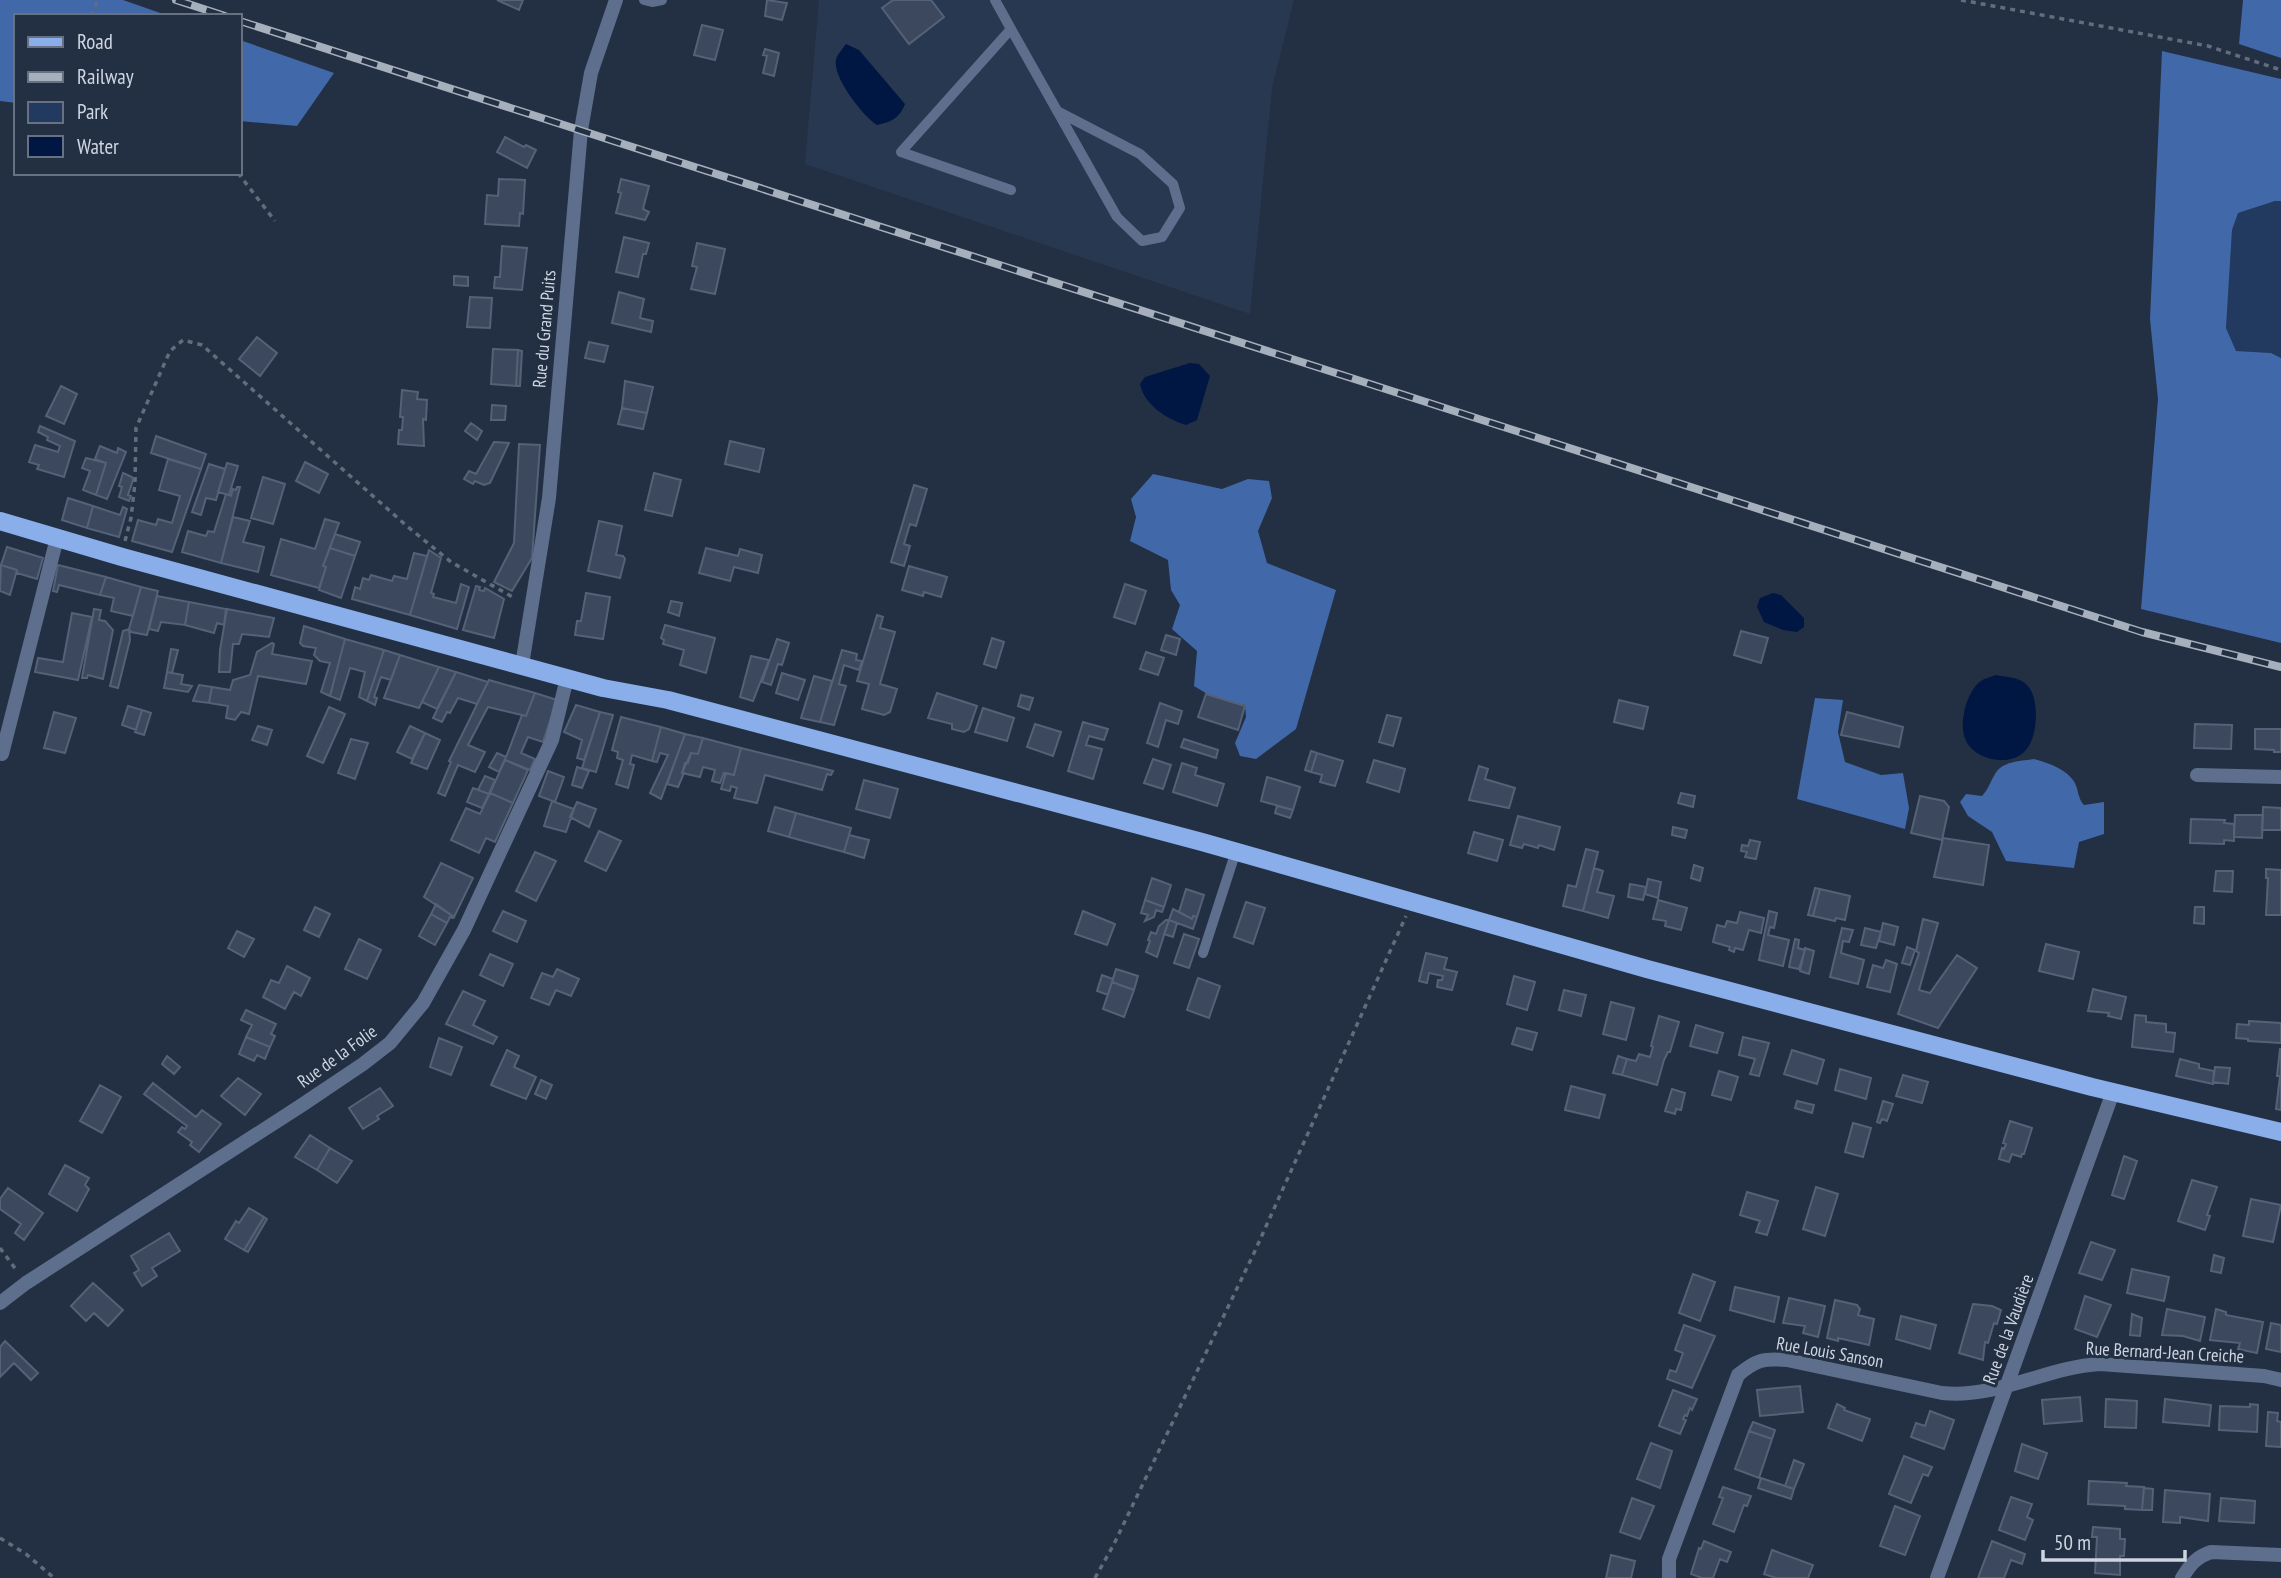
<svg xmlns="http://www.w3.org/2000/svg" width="2281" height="1578" font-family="'PT Sans Narrow',sans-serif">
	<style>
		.built { fill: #293851 }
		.green { fill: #233a60 }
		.forest { fill: #4168a9 }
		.water { fill: #001743 }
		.building { fill: #3c485d; stroke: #546177; stroke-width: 2 }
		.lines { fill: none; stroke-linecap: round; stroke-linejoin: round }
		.path { stroke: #626c7d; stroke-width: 3.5; stroke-dasharray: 5 5; stroke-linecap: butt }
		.lane { stroke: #5d6f8c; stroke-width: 10 }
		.street { stroke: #5d6f8c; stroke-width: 14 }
		.primary { stroke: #89aeea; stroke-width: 18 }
		.rail-casing { stroke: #a6afbc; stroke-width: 8 }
		.rail { stroke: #232f42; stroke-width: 5; stroke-dasharray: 16; stroke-linecap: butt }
		.labels { text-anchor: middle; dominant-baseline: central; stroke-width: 6; stroke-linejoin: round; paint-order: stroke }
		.street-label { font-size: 18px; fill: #cdd5e1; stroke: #232f42 }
	</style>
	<rect width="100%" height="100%" fill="#232f42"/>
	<path class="built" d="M 819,0 L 1294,0 L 1272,88 L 1250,314 L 805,164 Z"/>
	<path class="green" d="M 2275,201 L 2281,201 L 2281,358 L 2271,353 L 2236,351 L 2226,328 L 2232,230 L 2238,213 Z"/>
	<path class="forest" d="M 0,0 L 123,0 L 169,16 L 16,16 L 16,103 L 0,101 Z
		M 2243,0 L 2281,0 L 2281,58 L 2239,44 Z
		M 240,40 L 334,73 L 297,126 L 240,121 Z
		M 2162,51 L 2281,79 L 2281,201 L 2275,201 L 2238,213 L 2232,230 L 2226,328 L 2236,351 L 2271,353 L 2281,358 L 2281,643 L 2141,609 L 2158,399 L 2150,319 Z
		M 1153,474 L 1222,489 L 1248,479 L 1269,481 L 1272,498 L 1258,531 L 1267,563 L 1336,590 L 1296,729 L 1256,759 L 1240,756 L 1235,743 L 1246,717 L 1245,705 L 1214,698 L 1194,686 L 1197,651 L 1172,629 L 1180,605 L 1171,590 L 1168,560 L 1130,541 L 1136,517 L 1131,499 Z
		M 1815,698 L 1843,700 L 1838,732 L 1845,762 L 1881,775 L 1903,773 L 1909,808 L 1905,829 L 1797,799 Z
		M 2034,759 C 2048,763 2064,768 2073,780 C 2079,788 2077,798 2084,805 L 2104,802 L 2104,834 L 2079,842 L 2074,868 L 2006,861 L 1992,832 L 1968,816 L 1960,802 L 1966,794 L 1982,796 C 1990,787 1991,779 1997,771 C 2005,761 2022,761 2034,759 Z"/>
	<path class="water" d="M 846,44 L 859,50 L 905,104 C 900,118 891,122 877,125 C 863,116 832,77 836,59 C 838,54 843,48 846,44 Z
		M 1190,363 L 1199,364 L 1210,376 L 1197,420 L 1186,425 C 1167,419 1144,405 1140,384 L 1145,377 Z
		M 1773,593 L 1781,595 L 1804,618 L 1804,627 L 1797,632 L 1783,630 L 1764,622 L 1757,607 L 1760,598 Z
		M 1996,675 C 2006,677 2019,677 2027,685 C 2040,698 2038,737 2026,750 C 2011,768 1975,760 1966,741 C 1958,726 1966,691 1981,681 C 1985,678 1991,677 1996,675 Z"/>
	<path class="building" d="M 497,0 L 523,0 L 519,10 Z
		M 767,0 L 787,3 L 782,20 L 765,16 Z
		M 893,0 L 931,0 L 944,17 L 909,44 L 882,8 Z
		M 702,25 L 723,30 L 715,60 L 694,55 Z
		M 765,49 L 779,53 L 774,76 L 763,73 L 767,56 L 763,55 Z
		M 505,137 L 524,147 L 526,145 L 536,150 L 527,168 L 497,152 Z
		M 499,179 L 525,180 L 523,214 L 520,213 L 519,226 L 485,224 L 487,195 L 498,196 Z
		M 621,179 L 649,186 L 643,209 L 649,212 L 645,220 L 616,213 L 621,193 L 618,192 Z
		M 624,237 L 649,243 L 646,254 L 643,254 L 638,277 L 616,272 Z
		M 697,243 L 725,249 L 715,294 L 691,289 L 697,267 L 692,266 Z
		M 502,246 L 527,248 L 522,290 L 494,288 L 495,277 L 500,277 Z
		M 454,276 L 468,277 L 468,286 L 454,285 Z
		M 619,292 L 644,299 L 640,318 L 653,321 L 651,332 L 612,323 Z
		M 470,297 L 492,298 L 490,328 L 467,327 Z
		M 257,337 L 277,353 L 260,376 L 239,359 Z
		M 589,342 L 608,346 L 604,362 L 585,358 Z
		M 493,349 L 518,350 L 516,386 L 491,384 Z
		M 518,350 L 522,351 L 520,386 L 516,386 Z
		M 625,381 L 653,387 L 647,413 L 622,408 Z
		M 61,386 L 77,394 L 64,424 L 46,416 Z
		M 402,390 L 418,392 L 417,399 L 427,400 L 426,420 L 423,419 L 424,446 L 398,444 L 399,430 L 402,430 L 403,417 L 400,417 Z
		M 492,405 L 506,406 L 505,420 L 491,420 Z
		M 622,408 L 647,413 L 643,429 L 618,424 Z
		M 471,423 L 482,431 L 477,440 L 465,431 Z
		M 40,426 L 75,441 L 64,477 L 37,469 L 39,465 L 29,462 L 35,445 L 58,452 L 60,446 L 47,440 L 48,437 L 38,432 Z
		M 156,436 L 206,454 L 201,469 L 151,453 Z
		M 730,441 L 764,449 L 759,472 L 725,464 Z
		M 494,442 L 509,443 L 490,483 L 484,485 L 475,481 L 473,484 L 464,479 L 469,471 L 476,474 Z
		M 519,444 L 540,445 L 532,558 L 512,591 L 494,582 L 514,543 Z
		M 100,446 L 117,453 L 118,448 L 126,452 L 107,499 L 96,495 L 106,463 L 95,459 Z
		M 86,458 L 106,463 L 96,495 L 83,490 L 90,471 L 82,468 Z
		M 168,459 L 201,469 L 172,552 L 132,541 L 138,520 L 156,525 L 158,519 L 172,523 L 180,496 L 159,490 Z
		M 305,462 L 328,474 L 319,493 L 296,481 Z
		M 227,463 L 238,466 L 229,495 L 218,492 Z
		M 209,464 L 225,469 L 216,500 L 206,498 L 201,515 L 192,512 Z
		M 123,473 L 132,477 L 133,480 L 128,495 L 131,496 L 129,501 L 119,497 L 122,487 L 119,486 Z
		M 654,473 L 681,480 L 672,516 L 645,510 Z
		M 263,477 L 285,484 L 273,524 L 251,518 Z
		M 914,485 L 927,489 L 916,526 L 910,524 L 904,544 L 910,546 L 904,566 L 891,562 Z
		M 237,487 L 240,487 L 221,563 L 182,552 L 188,531 L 206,536 L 208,531 L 214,532 L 226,494 L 231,496 L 233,489 L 236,490 Z
		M 68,498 L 93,506 L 87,528 L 62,520 Z
		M 93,506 L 120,515 L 123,507 L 127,509 L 119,537 L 87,528 Z
		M 233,517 L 250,521 L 243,542 L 264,547 L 258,572 L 221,563 Z
		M 325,519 L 339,523 L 323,566 L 326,567 L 319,588 L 271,575 L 281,539 L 315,549 Z
		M 599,521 L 622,526 L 616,555 L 623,556 L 625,559 L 620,578 L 588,571 Z
		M 335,534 L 360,542 L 355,556 L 330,548 Z
		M 7,547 L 43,558 L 37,579 L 17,573 L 17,570 L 1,565 Z
		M 330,548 L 355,556 L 341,598 L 319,590 L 326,567 L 323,566 Z
		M 706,548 L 738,556 L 740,549 L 762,555 L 758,573 L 734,567 L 730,581 L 699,573 Z
		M 429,550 L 441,558 L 431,593 L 434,594 L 433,597 L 456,603 L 461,584 L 469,587 L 457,629 L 410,615 Z
		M 414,553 L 427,556 L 410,615 L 352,599 L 355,587 L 360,589 L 363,578 L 369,580 L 371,575 L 392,581 L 394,576 L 407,579 Z
		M 1,565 L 17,570 L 10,595 L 0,591 Z
		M 58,565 L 106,577 L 100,595 L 59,585 L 57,592 L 53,591 Z
		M 909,566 L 947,577 L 941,597 L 924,592 L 923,596 L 902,590 Z
		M 106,577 L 141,587 L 133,616 L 111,611 L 114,598 L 100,595 Z
		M 1125,584 L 1146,591 L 1135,624 L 1114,617 Z
		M 476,586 L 480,587 L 479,590 L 484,591 L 485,588 L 504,599 L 494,638 L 463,630 Z
		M 141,587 L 158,591 L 147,635 L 131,632 L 129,629 Z
		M 586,593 L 610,597 L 603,639 L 575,635 L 577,621 L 581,621 Z
		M 157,596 L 189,602 L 185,625 L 161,622 L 158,631 L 149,629 Z
		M 671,601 L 682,603 L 679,616 L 668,612 Z
		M 189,602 L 226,609 L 224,625 L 217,623 L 214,633 L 185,625 Z
		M 94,609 L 101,610 L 99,620 L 105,621 L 113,630 L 103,679 L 88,675 L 87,678 L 82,678 Z
		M 227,609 L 274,618 L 269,637 L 242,634 L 239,644 L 233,644 L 230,672 L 219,672 L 220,650 Z
		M 72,613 L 92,617 L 78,680 L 35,672 L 38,658 L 63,662 Z
		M 877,615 L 883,617 L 880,628 L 895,632 L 880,684 L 897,689 L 890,712 L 884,715 L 862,709 L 869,684 L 857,681 Z
		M 665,625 L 715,638 L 706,673 L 680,665 L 684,650 L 663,644 L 664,640 L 661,638 Z
		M 304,626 L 345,639 L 330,696 L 321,692 L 330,663 L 320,661 L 314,655 L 316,648 L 303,646 L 300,643 Z
		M 129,629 L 130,640 L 118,688 L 110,686 L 123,631 Z
		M 1741,631 L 1768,638 L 1761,663 L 1734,655 Z
		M 1166,635 L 1180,639 L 1176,655 L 1161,650 Z
		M 992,638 L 1004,642 L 996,668 L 984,664 Z
		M 345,639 L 384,650 L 367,701 L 359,697 L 365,672 L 350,668 L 340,700 L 330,696 Z
		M 777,639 L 789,643 L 782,665 L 778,664 L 771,685 L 762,682 Z
		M 272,643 L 274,644 L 272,654 L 312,661 L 306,684 L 258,676 L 249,714 L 241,712 L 235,720 L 226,718 L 228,706 L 209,703 L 212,687 L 230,690 L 233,680 L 250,675 L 257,652 Z
		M 171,649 L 178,650 L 172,673 L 167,672 Z
		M 384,650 L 400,655 L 391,680 L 381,677 L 374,697 L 377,698 L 375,705 L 367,701 Z
		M 842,650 L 857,654 L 856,660 L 862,661 L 859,670 L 844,665 L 839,684 L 846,686 L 834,725 L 820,722 Z
		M 1146,652 L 1164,658 L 1158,675 L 1140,669 Z
		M 400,655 L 439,667 L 419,708 L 384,698 Z
		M 751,656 L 769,660 L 753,701 L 740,697 Z
		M 439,667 L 456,672 L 437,709 L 422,702 Z
		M 167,672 L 183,675 L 181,684 L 192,686 L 188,692 L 164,688 Z
		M 456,672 L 488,682 L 477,704 L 458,698 L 450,713 L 447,712 L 442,722 L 433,718 Z
		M 782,673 L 805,680 L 798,700 L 776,693 Z
		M 814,676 L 832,681 L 820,722 L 801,718 Z
		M 489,680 L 535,693 L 526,716 L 488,707 L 468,745 L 485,752 L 475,772 L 458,765 L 445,796 L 438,793 L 451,762 L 449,761 Z
		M 199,685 L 212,687 L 209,703 L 193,701 Z
		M 535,693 L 557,700 L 543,742 L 528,737 L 521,753 L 535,759 L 530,770 L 505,760 L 522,715 L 526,716 Z
		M 937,693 L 977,706 L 969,729 L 964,732 L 952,729 L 952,724 L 928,718 Z
		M 1206,694 L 1245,706 L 1238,730 L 1198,717 Z
		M 1021,695 L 1033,698 L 1029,710 L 1018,706 Z
		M 1619,700 L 1648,707 L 1643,729 L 1614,722 Z
		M 1160,703 L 1182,711 L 1178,724 L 1166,720 L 1158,747 L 1147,743 Z
		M 576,705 L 600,712 L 584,760 L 577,758 L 582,740 L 564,732 Z
		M 128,706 L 142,710 L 136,730 L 122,725 Z
		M 329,707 L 345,714 L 323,763 L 307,756 Z
		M 983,708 L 1014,718 L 1007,741 L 975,732 Z
		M 142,710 L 151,713 L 144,735 L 135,732 Z
		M 54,712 L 76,718 L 65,753 L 44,748 Z
		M 600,712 L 613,715 L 596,772 L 582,768 Z
		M 1847,712 L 1903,727 L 1899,747 L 1841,735 Z
		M 1387,715 L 1401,718 L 1393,746 L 1379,742 Z
		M 621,717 L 661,727 L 652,761 L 632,755 L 630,764 L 634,765 L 628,788 L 616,784 L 623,760 L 617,758 L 618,752 L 612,750 Z
		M 1083,722 L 1108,729 L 1104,740 L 1089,736 L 1086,745 L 1102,749 L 1093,779 L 1068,771 Z
		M 1035,724 L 1061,732 L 1053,756 L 1027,747 Z
		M 2195,724 L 2232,725 L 2231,749 L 2194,748 Z
		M 258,726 L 272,730 L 267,745 L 252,740 Z
		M 410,726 L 425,733 L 412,759 L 397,752 Z
		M 661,727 L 685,734 L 661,799 L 650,793 L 668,755 L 660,753 L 657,762 L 652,761 Z
		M 2255,729 L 2281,729 L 2281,752 L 2274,752 L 2274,750 L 2255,749 Z
		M 425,733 L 440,740 L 427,769 L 411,763 Z
		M 685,734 L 703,738 L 698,754 L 691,753 L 688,763 L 685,763 L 682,773 L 684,773 L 678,787 L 667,784 Z
		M 703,738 L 741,748 L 734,775 L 724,773 L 720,783 L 712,781 L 715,770 L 703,767 L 700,777 L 682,773 L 691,753 L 698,754 Z
		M 351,739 L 368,743 L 355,779 L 338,773 Z
		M 1184,739 L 1218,750 L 1216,758 L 1181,747 Z
		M 741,748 L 810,765 L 833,771 L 831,775 L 827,774 L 822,790 L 765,775 L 757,803 L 734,798 L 737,788 L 731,786 L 730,791 L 721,789 L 726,773 L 734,775 Z
		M 1311,751 L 1317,753 L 1311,772 L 1305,770 Z
		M 497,753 L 506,757 L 499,772 L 489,767 Z
		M 1317,753 L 1343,761 L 1335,786 L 1320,782 L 1322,775 L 1311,772 Z
		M 1153,759 L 1171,765 L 1163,789 L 1144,783 Z
		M 505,760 L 528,770 L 513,803 L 490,793 Z
		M 1374,760 L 1405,769 L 1399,792 L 1367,782 Z
		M 1182,763 L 1197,768 L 1195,775 L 1224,784 L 1217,806 L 1173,792 Z
		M 1479,766 L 1488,769 L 1485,779 L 1515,788 L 1509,808 L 1469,800 Z
		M 577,767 L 589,771 L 582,788 L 572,785 Z
		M 548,771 L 564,777 L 555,802 L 539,796 Z
		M 485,776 L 495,780 L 489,794 L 478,790 Z
		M 1267,777 L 1300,787 L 1293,810 L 1261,801 Z
		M 864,780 L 898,789 L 890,818 L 856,809 Z
		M 473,788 L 489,794 L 482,808 L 467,802 Z
		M 490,793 L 513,803 L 495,842 L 486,838 L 479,853 L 451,840 L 466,808 L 480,814 Z
		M 1681,793 L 1695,796 L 1693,807 L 1678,803 Z
		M 1920,796 L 1944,801 L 1949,807 L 1942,840 L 1911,833 Z
		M 552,801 L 574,809 L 566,832 L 544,826 Z
		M 577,802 L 596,809 L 589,827 L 570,817 Z
		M 1277,806 L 1293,810 L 1290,818 L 1275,813 Z
		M 775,807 L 796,813 L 789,837 L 768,831 Z
		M 2263,807 L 2281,808 L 2281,830 L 2262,830 Z
		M 796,813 L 851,828 L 844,852 L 789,837 Z
		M 2235,815 L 2263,815 L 2262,838 L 2234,837 Z
		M 1518,816 L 1560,827 L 1554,850 L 1539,845 L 1538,848 L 1524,844 L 1522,848 L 1510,845 Z
		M 2191,819 L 2225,820 L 2224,823 L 2234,824 L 2234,841 L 2224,840 L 2224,844 L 2190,843 Z
		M 1673,827 L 1687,830 L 1685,838 L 1672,835 Z
		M 599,831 L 621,841 L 606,871 L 585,861 Z
		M 1474,832 L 1503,840 L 1497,861 L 1468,853 Z
		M 849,835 L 869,840 L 864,858 L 844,852 Z
		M 1943,838 L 1989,845 L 1983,885 L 1934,877 Z
		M 1750,840 L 1760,842 L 1756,859 L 1745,857 L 1747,852 L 1741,851 L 1742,845 L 1748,846 Z
		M 1586,849 L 1598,852 L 1583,911 L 1563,906 L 1568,885 L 1576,887 Z
		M 535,852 L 556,861 L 536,901 L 516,891 Z
		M 441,863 L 473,878 L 454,917 L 424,897 Z
		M 1694,865 L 1703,868 L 1700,881 L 1691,878 Z
		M 1594,868 L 1603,871 L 1597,892 L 1614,896 L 1608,918 L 1583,911 Z
		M 2266,869 L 2281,870 L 2281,915 L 2266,915 L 2268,878 L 2266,878 Z
		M 2216,871 L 2233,871 L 2232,892 L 2214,891 Z
		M 1152,878 L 1171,885 L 1164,907 L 1145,900 Z
		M 1648,879 L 1661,882 L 1658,898 L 1645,894 Z
		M 1630,884 L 1646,887 L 1643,900 L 1628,897 Z
		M 1815,888 L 1820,889 L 1813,916 L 1808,915 Z
		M 1186,889 L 1204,895 L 1197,917 L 1193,916 L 1192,919 L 1179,912 Z
		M 1820,889 L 1850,896 L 1845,920 L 1836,918 L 1835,921 L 1813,916 Z
		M 1145,900 L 1164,907 L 1162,912 L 1156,910 L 1154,917 L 1145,921 L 1148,915 L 1141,913 Z
		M 1658,900 L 1687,908 L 1681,930 L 1665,926 L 1666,921 L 1653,919 Z
		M 1246,902 L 1265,908 L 1253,944 L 1234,937 Z
		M 436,904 L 454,917 L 453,918 L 450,917 L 447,923 L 431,914 Z
		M 315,907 L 330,914 L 319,937 L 304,930 Z
		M 2195,907 L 2204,907 L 2204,924 L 2194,923 Z
		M 1173,909 L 1192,919 L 1193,916 L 1197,917 L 1193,929 L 1169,920 Z
		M 503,911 L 526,921 L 517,942 L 493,931 Z
		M 1083,911 L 1115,924 L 1107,945 L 1075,934 Z
		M 1769,911 L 1777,913 L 1774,928 L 1770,927 L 1768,935 L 1789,940 L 1783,966 L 1759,960 Z
		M 1740,912 L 1764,918 L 1761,933 L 1749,930 L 1743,950 L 1735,948 L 1734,952 L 1729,950 L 1730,947 L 1713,942 L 1717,925 L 1725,927 L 1727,921 L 1737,923 Z
		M 431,914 L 447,923 L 435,945 L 419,936 Z
		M 1923,919 L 1938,923 L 1919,990 L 1930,993 L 1957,955 L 1977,968 L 1938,1028 L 1898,1014 L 1919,953 L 1916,951 Z
		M 1166,920 L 1169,920 L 1157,957 L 1146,952 L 1150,941 L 1148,940 L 1151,932 L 1156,934 L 1159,926 Z
		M 1169,920 L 1177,923 L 1173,937 L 1164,934 Z
		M 1883,923 L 1898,927 L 1894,945 L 1879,941 Z
		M 1842,928 L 1853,930 L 1849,942 L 1843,941 L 1841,953 L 1864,960 L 1858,984 L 1830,977 Z
		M 1865,928 L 1881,932 L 1876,948 L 1861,945 Z
		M 237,931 L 254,939 L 244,957 L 228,948 Z
		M 1184,934 L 1199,939 L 1189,968 L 1174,963 Z
		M 359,939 L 381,950 L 367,979 L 345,969 Z
		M 1795,939 L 1799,940 L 1798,948 L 1805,950 L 1799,969 L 1789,967 Z
		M 2046,944 L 2079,952 L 2073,979 L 2039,971 Z
		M 1907,947 L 1915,950 L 1910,965 L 1902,963 Z
		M 1805,948 L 1814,951 L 1809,974 L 1800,971 Z
		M 1426,953 L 1447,958 L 1444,969 L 1457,972 L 1452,990 L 1437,987 L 1438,980 L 1442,980 L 1443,976 L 1429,973 L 1427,983 L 1419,981 Z
		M 490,954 L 513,964 L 503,986 L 480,975 Z
		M 1886,960 L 1897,964 L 1890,992 L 1867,987 L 1873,965 L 1883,968 Z
		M 287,966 L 310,978 L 301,996 L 294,992 L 285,1009 L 263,997 L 271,980 L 279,983 Z
		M 557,969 L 579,979 L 571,996 L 556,990 L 549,1005 L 531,998 L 542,973 L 553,977 Z
		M 1116,969 L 1138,976 L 1134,990 L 1112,982 Z
		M 1102,975 L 1113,979 L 1108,995 L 1097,991 Z
		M 1514,976 L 1535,982 L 1527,1010 L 1507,1004 Z
		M 1198,978 L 1220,986 L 1209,1018 L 1187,1010 Z
		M 1112,982 L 1134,990 L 1124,1017 L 1103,1009 Z
		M 2093,989 L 2126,997 L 2121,1019 L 2108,1016 L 2109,1013 L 2088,1011 Z
		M 1564,990 L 1586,995 L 1581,1016 L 1559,1010 Z
		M 463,991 L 485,1001 L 473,1025 L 497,1037 L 493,1044 L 446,1024 Z
		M 1611,1002 L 1634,1008 L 1626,1040 L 1603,1034 Z
		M 246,1010 L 276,1024 L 271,1034 L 275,1036 L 270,1047 L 246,1037 L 252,1025 L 241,1020 Z
		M 2135,1015 L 2146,1016 L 2146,1022 L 2166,1024 L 2166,1032 L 2175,1033 L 2173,1052 L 2132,1047 Z
		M 1659,1016 L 1679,1022 L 1670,1052 L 1668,1052 L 1664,1060 L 1657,1085 L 1622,1075 L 1627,1059 L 1636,1061 L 1639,1054 L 1650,1057 L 1653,1047 L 1651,1046 Z
		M 2249,1021 L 2281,1023 L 2281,1043 L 2248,1041 L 2248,1039 L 2236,1038 L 2237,1024 L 2249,1025 Z
		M 1696,1025 L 1723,1033 L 1717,1053 L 1690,1046 Z
		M 1517,1028 L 1537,1033 L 1532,1050 L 1512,1044 Z
		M 246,1037 L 270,1047 L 265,1059 L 257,1055 L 254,1061 L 239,1054 Z
		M 1743,1037 L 1769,1043 L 1759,1076 L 1750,1074 L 1755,1059 L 1739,1055 Z
		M 439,1038 L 462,1047 L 451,1075 L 430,1067 Z
		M 2280,1049 L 2281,1049 L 2281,1110 L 2276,1109 L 2280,1076 L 2277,1076 Z
		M 507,1050 L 519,1056 L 514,1067 L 536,1077 L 526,1099 L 491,1085 Z
		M 1792,1050 L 1824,1060 L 1817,1084 L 1784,1074 Z
		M 167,1056 L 180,1067 L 174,1074 L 162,1064 Z
		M 1618,1056 L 1627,1059 L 1622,1075 L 1613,1073 Z
		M 2180,1059 L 2199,1064 L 2199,1068 L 2214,1071 L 2213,1084 L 2176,1076 Z
		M 2215,1067 L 2230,1068 L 2228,1084 L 2213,1082 Z
		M 1840,1069 L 1871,1078 L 1866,1099 L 1835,1090 Z
		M 1719,1071 L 1738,1077 L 1731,1100 L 1712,1095 Z
		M 1903,1075 L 1928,1082 L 1922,1103 L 1896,1096 Z
		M 238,1078 L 261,1094 L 245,1115 L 221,1096 Z
		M 541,1080 L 552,1085 L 546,1099 L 535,1094 Z
		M 153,1083 L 196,1117 L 202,1110 L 221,1124 L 199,1152 L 190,1145 L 192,1142 L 178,1132 L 182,1127 L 185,1129 L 187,1126 L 144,1094 Z
		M 100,1085 L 121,1097 L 102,1133 L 80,1121 Z
		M 1571,1086 L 1605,1095 L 1599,1118 L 1565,1110 Z
		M 380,1088 L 393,1106 L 377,1116 L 379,1119 L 363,1129 L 349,1108 Z
		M 1672,1089 L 1685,1093 L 1681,1110 L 1676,1109 L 1675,1114 L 1665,1111 Z
		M 1797,1101 L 1814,1105 L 1812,1113 L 1795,1108 Z
		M 1883,1101 L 1893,1104 L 1887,1121 L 1882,1119 L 1880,1123 L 1877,1122 Z
		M 2010,1121 L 2032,1128 L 2024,1154 L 2022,1154 L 2021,1157 L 2012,1154 L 2009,1162 L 1999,1159 L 2002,1148 L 2004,1149 L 2006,1144 L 2003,1143 Z
		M 1853,1123 L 1871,1128 L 1863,1157 L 1845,1152 Z
		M 310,1135 L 330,1148 L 317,1170 L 295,1157 Z
		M 330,1148 L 352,1161 L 337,1183 L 317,1170 Z
		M 2124,1156 L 2137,1161 L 2124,1199 L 2112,1195 Z
		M 65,1165 L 89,1178 L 85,1185 L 89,1189 L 77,1211 L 49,1194 Z
		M 2192,1180 L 2217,1187 L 2207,1215 L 2210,1216 L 2205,1230 L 2178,1221 Z
		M 1816,1187 L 1838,1194 L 1825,1236 L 1803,1229 Z
		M 8,1188 L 43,1213 L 24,1240 L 15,1233 L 21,1224 L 0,1209 L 0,1199 Z
		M 1747,1192 L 1778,1201 L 1767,1235 L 1756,1232 L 1760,1221 L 1740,1215 Z
		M 2251,1199 L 2281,1205 L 2273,1242 L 2243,1236 Z
		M 249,1208 L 264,1217 L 244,1250 L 225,1239 L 236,1221 L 239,1223 Z
		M 264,1217 L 267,1219 L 248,1252 L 244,1250 Z
		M 169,1233 L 180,1251 L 152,1268 L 157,1276 L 142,1286 L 134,1273 L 139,1270 L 131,1256 Z
		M 2091,1242 L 2115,1250 L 2102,1280 L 2079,1273 Z
		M 2214,1255 L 2224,1258 L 2221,1273 L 2211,1271 Z
		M 2132,1269 L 2169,1277 L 2164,1301 L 2127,1293 Z
		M 1693,1274 L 1715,1282 L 1700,1321 L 1679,1313 Z
		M 93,1283 L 123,1310 L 108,1326 L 94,1313 L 86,1321 L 71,1306 Z
		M 1735,1287 L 1779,1297 L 1774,1322 L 1730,1310 Z
		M 2085,1296 L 2111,1305 L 2097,1337 L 2075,1329 Z
		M 1789,1298 L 1825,1306 L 1818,1337 L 1803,1333 L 1805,1326 L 1783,1323 Z
		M 1835,1300 L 1857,1305 L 1860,1309 L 1858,1315 L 1874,1319 L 1869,1345 L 1838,1338 L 1838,1341 L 1827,1338 Z
		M 1973,1304 L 1992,1306 L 2001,1310 L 1997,1324 L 1994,1323 L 1988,1343 L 1985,1342 L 1983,1360 L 1959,1353 Z
		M 2167,1309 L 2205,1317 L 2200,1341 L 2183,1336 L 2162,1335 Z
		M 2216,1309 L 2226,1312 L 2226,1315 L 2263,1322 L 2257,1353 L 2238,1349 L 2240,1343 L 2210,1340 Z
		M 2132,1314 L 2142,1318 L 2140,1336 L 2130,1335 Z
		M 1901,1316 L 1936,1325 L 1930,1349 L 1896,1339 Z
		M 2271,1323 L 2281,1325 L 2281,1352 L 2266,1349 Z
		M 1684,1325 L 1715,1336 L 1692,1388 L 1667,1379 L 1670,1370 L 1676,1372 L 1683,1353 L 1675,1350 Z
		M 5,1341 L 38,1373 L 31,1380 L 14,1363 L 0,1377 L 0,1347 Z
		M 1800,1386 L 1803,1412 L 1760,1416 L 1757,1390 Z
		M 1673,1390 L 1697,1399 L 1692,1410 L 1690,1408 L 1687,1416 L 1685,1415 L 1683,1419 L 1686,1420 L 1680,1434 L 1659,1426 Z
		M 2080,1397 L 2082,1421 L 2044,1424 L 2042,1400 Z
		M 2106,1399 L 2137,1401 L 2136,1428 L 2105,1427 Z
		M 2165,1399 L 2211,1405 L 2209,1426 L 2163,1422 Z
		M 1837,1404 L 1845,1408 L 1844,1410 L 1870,1419 L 1862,1441 L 1828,1428 Z
		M 2250,1404 L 2258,1405 L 2257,1432 L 2219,1430 L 2220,1406 L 2250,1407 Z
		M 1930,1411 L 1954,1420 L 1944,1449 L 1911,1437 L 1916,1423 L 1925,1426 Z
		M 2268,1412 L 2278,1413 L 2277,1421 L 2281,1422 L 2281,1447 L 2266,1446 Z
		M 1753,1422 L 1775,1430 L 1772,1439 L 1749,1431 Z
		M 1749,1431 L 1772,1439 L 1759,1478 L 1735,1469 Z
		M 1651,1443 L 1672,1451 L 1660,1488 L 1637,1479 Z
		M 2022,1444 L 2047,1453 L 2038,1479 L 2015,1471 Z
		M 1904,1456 L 1932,1467 L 1928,1476 L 1923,1474 L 1911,1503 L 1889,1494 Z
		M 1794,1460 L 1804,1464 L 1794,1489 L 1785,1486 Z
		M 1761,1478 L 1794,1489 L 1791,1499 L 1758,1488 Z
		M 2089,1481 L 2127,1483 L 2126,1486 L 2144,1487 L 2142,1510 L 2125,1509 L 2125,1506 L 2088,1504 Z
		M 1723,1487 L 1751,1496 L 1747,1506 L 1744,1505 L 1734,1532 L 1713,1524 L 1723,1498 L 1719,1497 Z
		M 2144,1488 L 2153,1489 L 2152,1510 L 2142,1510 Z
		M 2165,1490 L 2210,1494 L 2208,1521 L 2180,1517 L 2180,1523 L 2163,1522 Z
		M 2011,1497 L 2032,1504 L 2027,1517 L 2033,1520 L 2025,1540 L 1999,1530 Z
		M 1632,1498 L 1654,1506 L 1640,1539 L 1620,1532 Z
		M 2221,1498 L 2255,1501 L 2254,1523 L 2219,1521 Z
		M 1895,1506 L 1920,1516 L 1905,1555 L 1880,1546 Z
		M 2093,1527 L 2120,1529 L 2120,1539 L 2125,1539 L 2124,1556 L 2120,1556 L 2120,1575 L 2095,1573 L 2097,1537 L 2092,1537 Z
		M 1704,1541 L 1731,1552 L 1727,1562 L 1720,1559 L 1713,1578 L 1702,1578 L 1691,1574 L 1699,1548 L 1701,1549 Z
		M 1992,1541 L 2025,1554 L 2022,1564 L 2011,1560 L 2004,1578 L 1978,1578 Z
		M 1772,1550 L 1813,1565 L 1808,1578 L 1776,1578 L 1764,1574 Z
		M 1611,1555 L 1635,1561 L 1631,1578 L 1606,1578 Z"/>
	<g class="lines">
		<path class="path" d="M 1961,0 L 2208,46 L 2281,70
			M 91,16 L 98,0
			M 238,173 L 275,221
			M 125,541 L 131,518 L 135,483 L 136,428 L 170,351 L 183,340 L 202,345 L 408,527 L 451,562 L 516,599
			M 0,1248 L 17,1271
			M 0,1538 L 26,1554 L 54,1578
			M 1095,1578 L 1114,1544 L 1254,1253 L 1406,916"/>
		<path class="lane" d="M 644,0 L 652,2 L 662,0
			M 995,0 L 1011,29 L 901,152 L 1011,190
			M 1011,29 L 1117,217 L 1142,241 L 1162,237 L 1180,208 L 1173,184 L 1140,154 L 1057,111
			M 1203,953 L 1236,851"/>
		<path class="street" d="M 522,665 L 549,498 L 581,130 L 591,73 L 616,0
			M 2,754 L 57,538
			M 2197,775 L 2281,777
			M 0,1303 L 26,1283 L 302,1105 L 363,1064 L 390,1043 L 423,1003 L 464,930 L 552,740 L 567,678
			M 1669,1578 L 1669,1559 L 1738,1375 C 1756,1360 1763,1358 1787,1360 L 1942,1393 C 1997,1399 2046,1367 2100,1364 L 2264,1376 L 2281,1380
			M 1937,1578 L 2113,1092
			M 2182,1578 C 2190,1565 2196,1557 2211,1552 L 2281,1555"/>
		<path class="primary" d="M 0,521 L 122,557 L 603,688 L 668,700 L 1202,842 L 1647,969 L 2092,1087 L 2281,1132"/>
		<defs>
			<path id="rail" d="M 176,0 L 225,16
				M 240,21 L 2058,605 L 2142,632 L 2281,667"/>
		</defs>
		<use href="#rail" class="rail-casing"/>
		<use href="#rail" class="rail"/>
	</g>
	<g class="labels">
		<g class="street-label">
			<text transform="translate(544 329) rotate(-85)">Rue du Grand Puits</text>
			<text transform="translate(337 1056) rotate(-36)">Rue de la Folie</text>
			<text transform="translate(2008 1329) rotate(-70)">Rue de la Vaudière</text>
			<text transform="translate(1830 1352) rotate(10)">Rue Louis Sanson</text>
			<text transform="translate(2165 1352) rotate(3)">Rue Bernard-Jean Creiche</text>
		</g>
	</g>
	<rect x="14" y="14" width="228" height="161" fill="#232f42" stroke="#677182" stroke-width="2"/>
	<rect x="28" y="37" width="35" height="10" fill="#89aeea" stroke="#677182" stroke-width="2"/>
	<text x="77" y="49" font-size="21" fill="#cdd5e1">Road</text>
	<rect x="28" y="72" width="35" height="10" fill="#a6afbc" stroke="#677182" stroke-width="2"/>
	<text x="77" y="84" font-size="21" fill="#cdd5e1">Railway</text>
	<rect x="28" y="102" width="35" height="21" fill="#233a60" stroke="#677182" stroke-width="2"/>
	<text x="77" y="119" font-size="21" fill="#cdd5e1">Park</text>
	<rect x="28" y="136" width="35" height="21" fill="#001743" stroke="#677182" stroke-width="2"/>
	<text x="77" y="154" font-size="21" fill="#cdd5e1">Water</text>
	<path d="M2043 1550v10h142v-10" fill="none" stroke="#cdd5e1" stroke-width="3.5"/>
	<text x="2054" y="1550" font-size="21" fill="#cdd5e1" stroke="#232f42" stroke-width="5" paint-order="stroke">50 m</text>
</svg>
